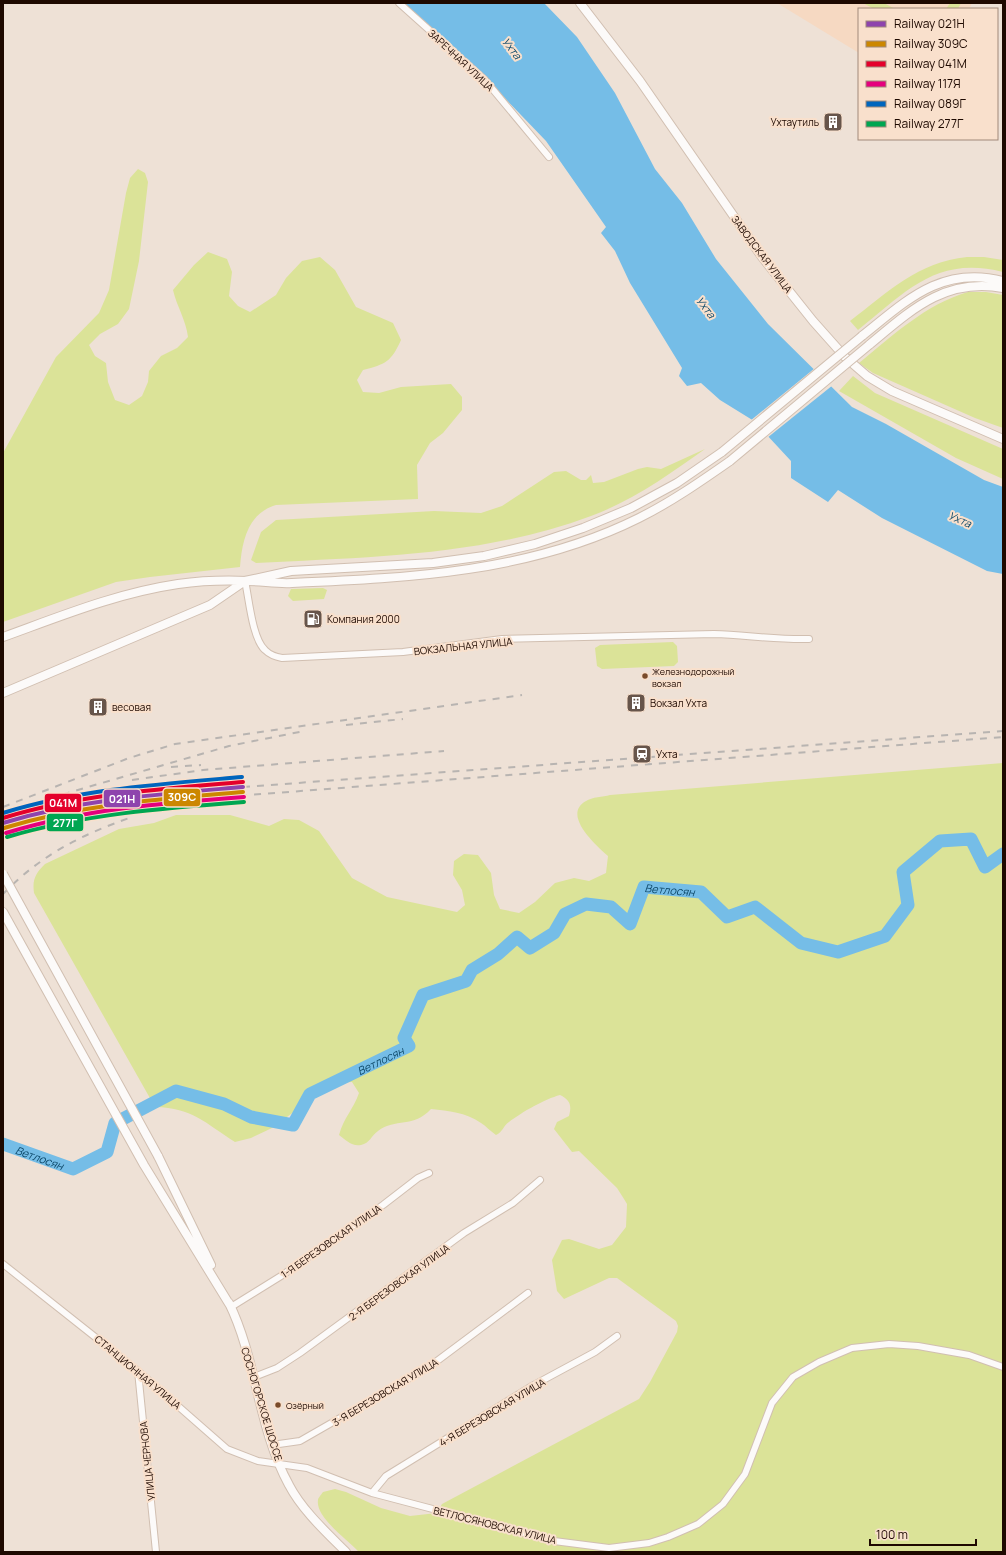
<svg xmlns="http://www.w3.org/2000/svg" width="1006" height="1555" font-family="Manrope,sans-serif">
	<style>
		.built { fill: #f6d9c2 }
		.green { fill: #dbe398 }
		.water { fill: #75bde7 }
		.pier { fill: #eee1d6 }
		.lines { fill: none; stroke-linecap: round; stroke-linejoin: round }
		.river { stroke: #75bde7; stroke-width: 13 }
		.street-casing { stroke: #d1bfb1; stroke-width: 8 }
		.secondary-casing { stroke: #d1bfb1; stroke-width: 10 }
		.street { stroke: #fcfaf9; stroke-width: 6 }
		.secondary { stroke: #fcfaf9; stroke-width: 8 }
		.rail { stroke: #b8b4b1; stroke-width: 2; stroke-dasharray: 7 7; stroke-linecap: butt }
		.secondary-bridge-casing { stroke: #d1bfb1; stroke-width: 10; stroke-linecap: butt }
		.secondary-bridge { stroke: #fcfaf9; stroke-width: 8 }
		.rail-1-casing { stroke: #f9e0cc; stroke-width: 7 }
		.rail-2-casing { stroke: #f9e0cc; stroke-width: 7 }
		.rail-3-casing { stroke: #f9e0cc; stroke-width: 7 }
		.rail-4-casing { stroke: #f9e0cc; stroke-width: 7 }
		.rail-5-casing { stroke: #f9e0cc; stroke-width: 7 }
		.rail-6-casing { stroke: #f9e0cc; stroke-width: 7 }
		.rail-1 { stroke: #8e44ad; stroke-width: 4 }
		.rail-2 { stroke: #cc8700; stroke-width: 4 }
		.rail-3 { stroke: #e4002b; stroke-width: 4 }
		.rail-4 { stroke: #e5007d; stroke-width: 4 }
		.rail-5 { stroke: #0065bd; stroke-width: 4 }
		.rail-6 { stroke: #00a651; stroke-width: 4 }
		.bus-dot { fill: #7a4b2a; stroke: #f9e0cc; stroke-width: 1.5 }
		.labels { text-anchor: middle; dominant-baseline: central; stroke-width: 4; stroke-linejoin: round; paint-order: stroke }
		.bus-label { font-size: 9px; fill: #1e0900; stroke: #f9e0cc; text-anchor: start }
		.street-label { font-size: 10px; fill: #1e0900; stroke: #f9e0cc }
		.poi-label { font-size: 10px; fill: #1e0900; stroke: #f9e0cc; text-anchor: start }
		.water-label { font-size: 11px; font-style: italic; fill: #0e496a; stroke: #f9e0cc }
		.line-badge { stroke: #f9e0cc; stroke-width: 1.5 }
		.badge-label { font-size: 11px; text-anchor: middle; font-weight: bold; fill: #fff }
	</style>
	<rect width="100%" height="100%" fill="#eee1d6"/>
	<path class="built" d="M 777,3 L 972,3 L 969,9 L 859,9 L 859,53 Z"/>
	<path class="green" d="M 863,3 L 884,3 L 895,9 L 874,9 Z
		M 950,3 L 961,3 L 958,9 L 946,9 Z
		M 138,169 L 145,173 L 148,182 L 139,261 L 129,309 L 118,324 L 100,334 L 89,345 L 95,356 L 106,363 L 108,382 L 115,400 L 129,405 L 142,396 L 148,382 L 149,371 L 161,356 L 177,348 L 188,337 C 186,320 177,307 173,290 L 194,265 L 208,252 L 227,259 L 232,272 L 229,296 L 238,306 L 250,312 L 276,295 L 286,278 L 302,261 L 320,257 L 335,270 L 356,307 L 393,323 L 401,340 C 391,362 386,364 363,370 L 357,380 L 363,392 L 379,393 L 401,387 L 451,384 L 462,397 L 462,410 L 443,433 L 430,443 L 417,465 L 418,499 L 276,505 C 248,513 242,541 240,567 L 150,577 L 116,582 L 3,622 L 3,453 L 56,357 L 99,313 L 109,290 L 126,193 L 130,178 Z
		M 967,257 L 984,257 L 1003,260 L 1003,272 C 936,255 906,292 858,330 L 850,321 C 888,292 918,262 967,257 Z
		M 968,292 L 986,292 L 1003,295 L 1003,428 L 975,418 L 873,373 L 859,363 C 892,336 926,304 968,292 Z
		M 853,376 L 875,393 L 1003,449 L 1003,479 L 956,458 L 839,391 Z
		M 705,449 C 670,474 632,501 591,516 C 484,556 369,557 256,563 L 251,560 L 261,532 L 276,520 L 434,511 L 481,513 L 502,506 L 554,472 L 566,471 L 581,480 L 586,480 L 591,475 L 593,483 L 604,482 L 638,469 L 647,467 L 661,469 Z
		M 323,588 L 327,590 L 324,599 L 293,601 L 288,596 L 291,589 Z
		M 673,642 L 677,646 L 678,662 L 674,666 L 602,669 L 597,666 L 595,648 L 600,645 Z
		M 1003,763 L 1003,1552 L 359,1552 C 349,1541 315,1517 318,1500 C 318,1498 321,1495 323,1492 L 335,1489 L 346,1492 L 381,1508 L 410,1516 L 437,1513 L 442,1504 L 639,1399 L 650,1382 L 677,1332 L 678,1326 L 676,1321 L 617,1278 L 609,1278 L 564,1299 L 557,1291 L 552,1260 L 562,1240 L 569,1239 L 599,1249 L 612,1245 L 626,1227 L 627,1204 L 624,1199 L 617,1188 L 579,1151 L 572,1152 L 554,1129 L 557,1122 L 569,1116 C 572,1105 570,1100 560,1095 C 545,1099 522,1112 509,1122 C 503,1126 503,1132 496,1135 C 490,1131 486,1126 481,1123 C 465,1112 449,1111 431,1109 C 414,1128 395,1118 378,1131 C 371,1136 370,1143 361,1145 C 352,1147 346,1140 339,1135 C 344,1117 353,1110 359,1093 L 352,1082 L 333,1083 L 272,1128 L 251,1138 L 235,1142 C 205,1123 193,1108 155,1107 L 34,893 C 32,879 36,873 45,864 L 119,829 L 154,823 L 176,815 L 230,815 L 269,826 L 284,819 L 299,820 L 319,831 L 352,878 L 387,897 L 457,912 L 465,905 L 462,890 L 453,875 L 454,861 L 464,854 L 478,855 L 491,873 L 494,895 L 500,909 L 519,913 L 535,902 L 555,883 L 574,878 L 589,881 L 606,873 L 608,856 C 597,846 561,815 586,801 C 592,797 603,797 610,795 Z"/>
	<path class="water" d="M 404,3 L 544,3 L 577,37 L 615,93 L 655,169 L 682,203 L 716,259 L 768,324 L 852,407 L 886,424 L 984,480 L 1003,487 L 1003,574 L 987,571 L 882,518 L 838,490 L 828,502 L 791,478 L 791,461 L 754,421 L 720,400 L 701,383 L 687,386 L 679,376 L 682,368 L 630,283 L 615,251 L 601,233 L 606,227 L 546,141 L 470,62 Z"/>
	<path class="pier" d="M 815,368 L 833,385 L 767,438 L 750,421 Z"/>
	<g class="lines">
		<path class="river" id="s1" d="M 3,1144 L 73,1169 L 107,1152 L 115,1123 L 176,1091 L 224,1104 L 251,1117 L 293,1125 L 310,1094 L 409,1046 L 404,1038 L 423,995 L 466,981 L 472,970 L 498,954 L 517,937 L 530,948 L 554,933 L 565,914 L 586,904 L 611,907 L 630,924 L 644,887 L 701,892 L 727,917 L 755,907 L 801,943 L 838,952 L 885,936 L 908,905 L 903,872 L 940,841 L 971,839 L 985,867 L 1003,854"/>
		<defs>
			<path id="street" d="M 399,3 L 485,80 L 549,157
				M 245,581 C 249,598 252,638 265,650 C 270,655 276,657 282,658 L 403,652 L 502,639 L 714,634 C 746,635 777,640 809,639
				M 3,1264 L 138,1371 L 227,1449 L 258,1461 L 307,1468 L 372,1493 L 554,1541 L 609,1548 L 649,1543 L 668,1537 L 698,1524 L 723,1504 L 745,1474 L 772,1403 L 793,1377 L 819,1362 L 852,1348 L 889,1344 L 918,1346 L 969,1355 L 1003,1367
				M 231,1307 L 281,1276 L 383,1205 L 418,1178 L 429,1173
				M 138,1371 L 156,1552
				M 254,1377 L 277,1368 L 300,1353 L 464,1233 L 513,1203 L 540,1180
				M 272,1445 L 300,1441 L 429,1367 L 528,1293
				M 372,1493 L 386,1476 L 532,1386 L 595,1352 L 617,1336"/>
			<path id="secondary" d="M 580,3 L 640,81 L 762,257 L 813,321 L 845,357 L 867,376 L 892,391 L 1003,439
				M 862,336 C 906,301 941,265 1003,281
				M 869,345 C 910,311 945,277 1003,288
				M 3,637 C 61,616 117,593 178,584 C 200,581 224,580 247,581 C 262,581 277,584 292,583 C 411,578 531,572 639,518 C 671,502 700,482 730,461
				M 3,693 L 210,605 L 245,581 L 291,571 L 433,563 L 484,556 L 535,544 L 583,528 L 631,508 L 677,483 L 722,452
				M 3,912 L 144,1165 L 231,1307
				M 158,1156 L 211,1265
				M 229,1303 C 257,1360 258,1429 289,1485 C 302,1510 326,1532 346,1552"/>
		</defs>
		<use href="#street" class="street-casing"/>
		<use href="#secondary" class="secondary-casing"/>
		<use href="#street" class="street"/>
		<use href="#secondary" class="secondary"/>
		<path class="rail" d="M 346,725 L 403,719
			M 171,767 L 201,765
			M 132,780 L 203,770 L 444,751
			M 243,787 L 1003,731
			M 3,807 L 129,758 L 175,744 L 522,695
			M 9,810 L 229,746 L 304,731
			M 59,813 L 119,805 L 1003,737
			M 3,894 C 42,854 81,835 132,817"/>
		<defs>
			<path id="secondary-bridge" d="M 722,452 L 862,336
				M 730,461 L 869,345
				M 3,874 L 158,1156"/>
		</defs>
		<use href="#secondary-bridge" class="secondary-bridge-casing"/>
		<use href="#secondary-bridge" class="secondary-bridge"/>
		<defs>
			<path id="rail-1" d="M 3,823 C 82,799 162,794 243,787"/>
			<path id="rail-2" d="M 4,828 C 83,804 162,799 243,792"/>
			<path id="rail-3" d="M 3,818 C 81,794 161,789 243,782"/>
			<path id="rail-4" d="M 6,833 C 84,809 163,803 244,797"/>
			<path id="rail-5" d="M 3,813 C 81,789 161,784 242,777"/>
			<path id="rail-6" d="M 7,837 C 85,814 164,808 244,802"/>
		</defs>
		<use href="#rail-1" class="rail-1-casing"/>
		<use href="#rail-2" class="rail-2-casing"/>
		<use href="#rail-3" class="rail-3-casing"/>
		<use href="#rail-4" class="rail-4-casing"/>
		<use href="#rail-5" class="rail-5-casing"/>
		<use href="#rail-6" class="rail-6-casing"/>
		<use href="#rail-1" class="rail-1"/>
		<use href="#rail-2" class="rail-2"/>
		<use href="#rail-3" class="rail-3"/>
		<use href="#rail-4" class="rail-4"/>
		<use href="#rail-5" class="rail-5"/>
		<use href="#rail-6" class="rail-6"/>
	</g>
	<defs>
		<symbol id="building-square" viewBox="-11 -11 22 22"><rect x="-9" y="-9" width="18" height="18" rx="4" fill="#67554b" stroke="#f9e0cc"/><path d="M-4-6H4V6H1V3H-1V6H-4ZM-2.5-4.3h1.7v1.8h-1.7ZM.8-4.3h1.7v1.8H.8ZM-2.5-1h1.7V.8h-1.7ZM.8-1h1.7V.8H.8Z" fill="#fff"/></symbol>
		<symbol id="fuel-square" viewBox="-11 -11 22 22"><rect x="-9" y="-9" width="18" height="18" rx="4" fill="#67554b" stroke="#f9e0cc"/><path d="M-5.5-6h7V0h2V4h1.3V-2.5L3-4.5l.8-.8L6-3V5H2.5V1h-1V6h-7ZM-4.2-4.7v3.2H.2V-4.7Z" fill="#fff"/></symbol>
		<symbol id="station-square" viewBox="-11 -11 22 22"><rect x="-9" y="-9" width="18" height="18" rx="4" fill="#67554b" stroke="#f9e0cc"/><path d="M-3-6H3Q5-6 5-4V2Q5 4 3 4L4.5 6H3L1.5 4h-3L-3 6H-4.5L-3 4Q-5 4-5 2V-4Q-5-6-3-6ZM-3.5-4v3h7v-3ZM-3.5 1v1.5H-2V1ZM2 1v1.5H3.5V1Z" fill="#fff"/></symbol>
	</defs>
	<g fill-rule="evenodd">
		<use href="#building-square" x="822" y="111" width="22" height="22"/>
		<use href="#fuel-square" x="302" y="608" width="22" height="22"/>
		<use href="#building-square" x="625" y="692" width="22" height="22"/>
		<use href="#building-square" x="87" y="696" width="22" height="22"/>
		<use href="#station-square" x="631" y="743" width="22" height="22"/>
	</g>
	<g class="bus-dot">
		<circle cx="645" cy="676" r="3.5"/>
		<circle cx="278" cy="1405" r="3.5"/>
	</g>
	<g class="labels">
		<g class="bus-label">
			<text x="652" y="671">Железнодорожный<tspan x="652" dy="12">вокзал</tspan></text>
			<text x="286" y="1405">Озёрный</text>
		</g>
		<g class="street-label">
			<text transform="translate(461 60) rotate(43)">ЗАРЕЧНАЯ УЛИЦА</text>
			<text transform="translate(762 254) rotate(53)">ЗАВОДСКАЯ УЛИЦА</text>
			<text transform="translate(463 646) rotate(-6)">ВОКЗАЛЬНАЯ УЛИЦА</text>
			<text transform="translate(331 1241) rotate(-35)">1-Я БЕРЕЗОВСКАЯ УЛИЦА</text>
			<text transform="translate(399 1282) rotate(-36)">2-Я БЕРЕЗОВСКАЯ УЛИЦА</text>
			<text transform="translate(138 1372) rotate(40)">СТАНЦИОННАЯ УЛИЦА</text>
			<text transform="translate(385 1392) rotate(-31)">3-Я БЕРЕЗОВСКАЯ УЛИЦА</text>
			<text transform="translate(262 1404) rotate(73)">СОСНОГОРСКОЕ ШОССЕ</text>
			<text transform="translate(492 1412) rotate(-31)">4-Я БЕРЕЗОВСКАЯ УЛИЦА</text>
			<text transform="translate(147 1461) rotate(-96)">УЛИЦА ЧЕРНОВА</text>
			<text transform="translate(495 1525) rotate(14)">ВЕТЛОСЯНОВСКАЯ УЛИЦА</text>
		</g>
		<g class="poi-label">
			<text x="819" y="122" text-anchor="end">Ухтаутиль</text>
			<text x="327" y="619">Компания 2000</text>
			<text x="650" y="703">Вокзал Ухта</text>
			<text x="112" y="707">весовая</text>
			<text x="656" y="754">Ухта</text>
		</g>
		<g class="water-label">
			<text transform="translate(512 48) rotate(53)">Ухта</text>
			<text transform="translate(706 307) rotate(53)">Ухта</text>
			<text transform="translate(960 519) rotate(23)">Ухта</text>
			<text stroke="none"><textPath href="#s1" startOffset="856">Ветлосян</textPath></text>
			<text stroke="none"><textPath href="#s1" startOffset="447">Ветлосян</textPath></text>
			<text stroke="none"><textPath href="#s1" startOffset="39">Ветлосян</textPath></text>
		</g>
	</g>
	<g class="line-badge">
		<rect x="163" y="788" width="38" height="19" rx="4" fill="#cc8700"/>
		<rect x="103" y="789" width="38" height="19" rx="4" fill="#8e44ad"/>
		<rect x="44" y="793" width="38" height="20" rx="4" fill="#e4002b"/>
		<rect x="46" y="813" width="38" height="19" rx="4" fill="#00a651"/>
	</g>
	<g class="badge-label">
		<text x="182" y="801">309С</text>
		<text x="122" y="803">021Н</text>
		<text x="63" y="807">041М</text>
		<text x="65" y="827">277Г</text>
	</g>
	<rect width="1006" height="1555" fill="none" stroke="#1e0900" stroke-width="8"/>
	<rect x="858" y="8" width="140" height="132" fill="#f9e0cc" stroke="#a18a7a"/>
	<rect x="866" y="21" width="20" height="6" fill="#8e44ad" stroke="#a18a7a"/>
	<text x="894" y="28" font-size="12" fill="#1e0900">Railway 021Н</text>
	<rect x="866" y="41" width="20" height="6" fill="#cc8700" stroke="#a18a7a"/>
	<text x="894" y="48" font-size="12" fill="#1e0900">Railway 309С</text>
	<rect x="866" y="61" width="20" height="6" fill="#e4002b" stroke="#a18a7a"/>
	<text x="894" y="68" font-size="12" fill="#1e0900">Railway 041М</text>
	<rect x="866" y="81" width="20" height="6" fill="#e5007d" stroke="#a18a7a"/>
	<text x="894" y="88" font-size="12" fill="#1e0900">Railway 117Я</text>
	<rect x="866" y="101" width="20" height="6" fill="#0065bd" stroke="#a18a7a"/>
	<text x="894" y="108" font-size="12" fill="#1e0900">Railway 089Г</text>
	<rect x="866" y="121" width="20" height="6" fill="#00a651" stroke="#a18a7a"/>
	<text x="894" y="128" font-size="12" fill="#1e0900">Railway 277Г</text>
	<path d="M870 1539v6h106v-6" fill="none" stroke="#1e0900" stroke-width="2"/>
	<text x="876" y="1539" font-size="12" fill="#1e0900" stroke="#f9e0cc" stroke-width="3" paint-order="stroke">100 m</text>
</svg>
